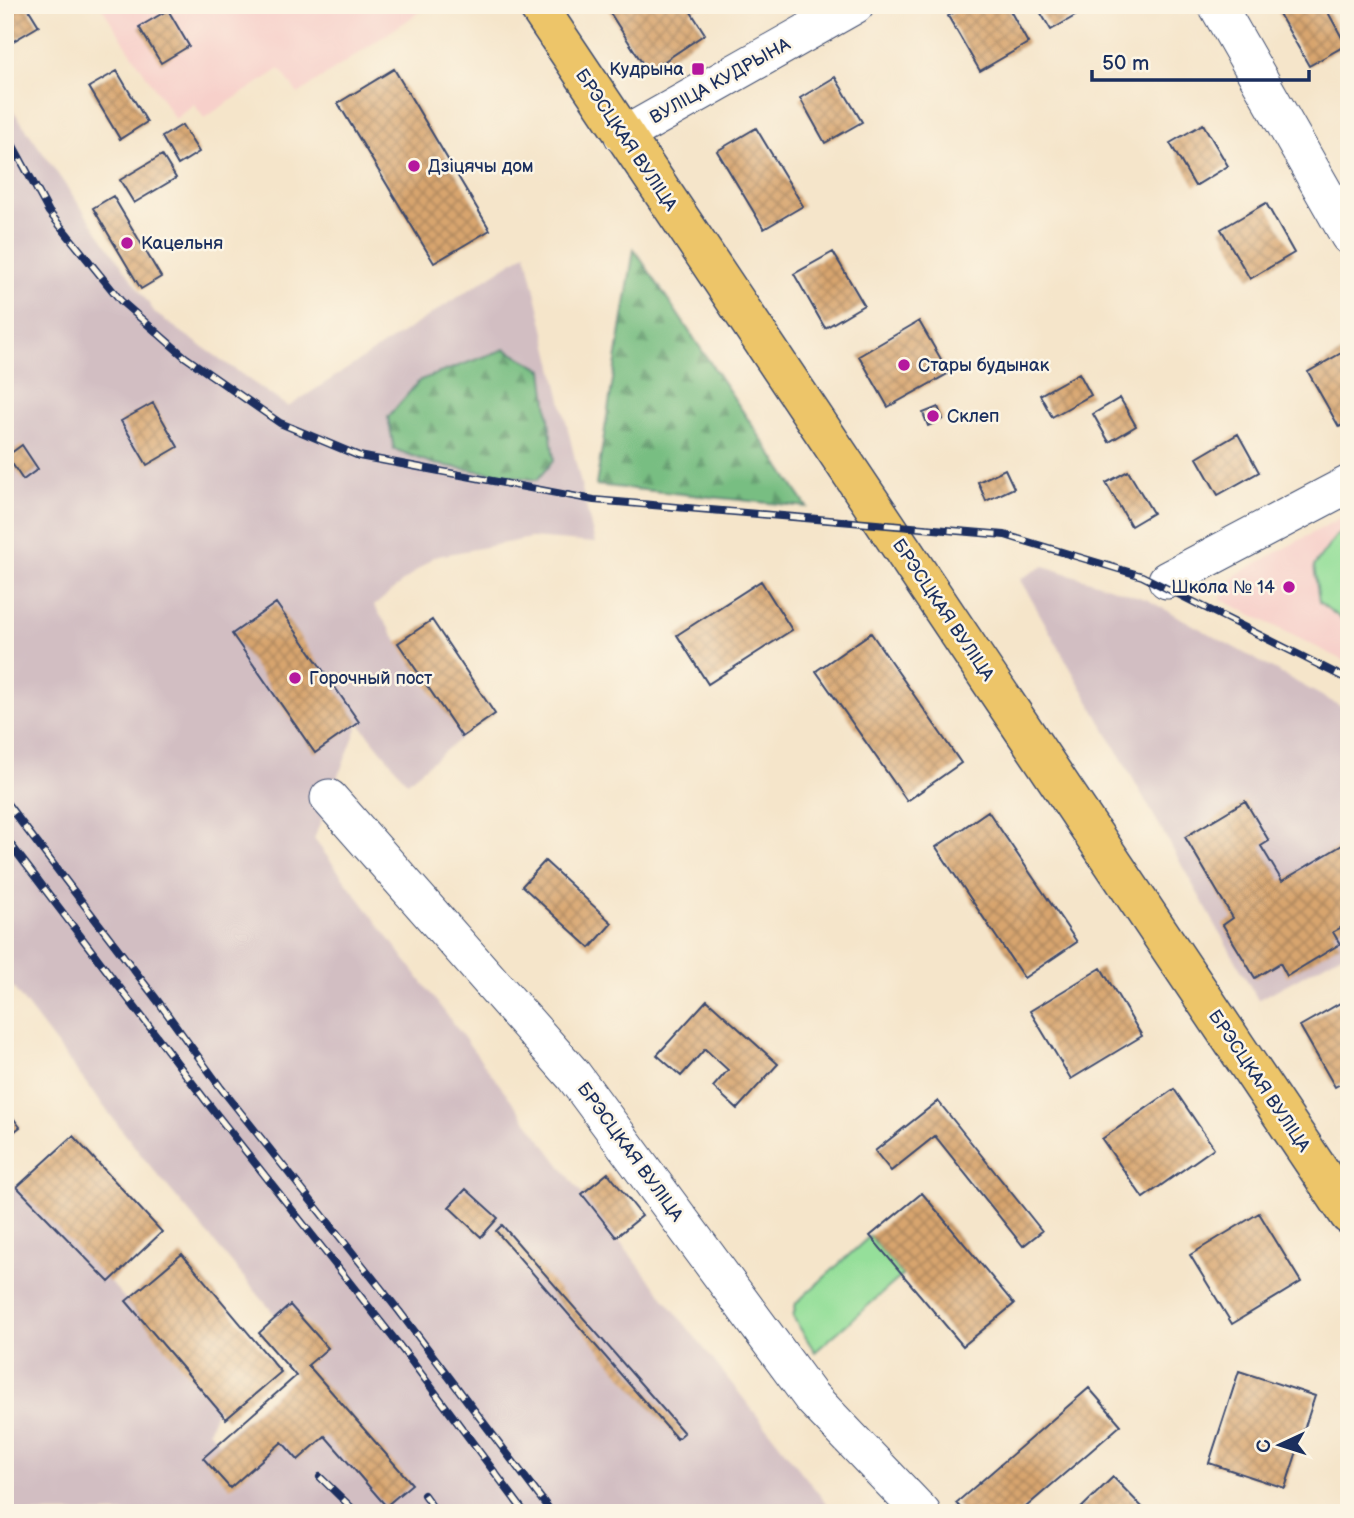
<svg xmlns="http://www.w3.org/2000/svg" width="1354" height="1518" font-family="'Balsamiq Sans',sans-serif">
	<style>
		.built { fill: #f7d0ca }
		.industrial { fill: #d2bec2 }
		.forest { fill: url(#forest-firs); stroke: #4a7670; stroke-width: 2 }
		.garden { fill: #95df9a; stroke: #58877c; stroke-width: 2 }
		.building { fill: url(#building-cross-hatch) }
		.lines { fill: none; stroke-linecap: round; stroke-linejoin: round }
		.minor-casing { stroke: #3c4a6e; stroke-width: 39 }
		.major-casing { stroke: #3c4a6e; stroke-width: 41 }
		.minor { stroke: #fff; stroke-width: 37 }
		.major { stroke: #edc569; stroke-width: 38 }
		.rail-casing { stroke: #1b2f5e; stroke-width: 8 }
		.rail { stroke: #fcf5e5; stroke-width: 5; stroke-dasharray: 16; stroke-linecap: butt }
		.poi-dot { fill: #b5179e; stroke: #fcf5e5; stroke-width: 2.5 }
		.labels { text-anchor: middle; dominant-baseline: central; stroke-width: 5; stroke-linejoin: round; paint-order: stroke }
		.poi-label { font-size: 18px; fill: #1b2f5e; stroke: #fcf5e5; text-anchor: start }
		.street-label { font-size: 18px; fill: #1b2f5e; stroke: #fcf5e5 }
	</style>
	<defs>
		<pattern id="forest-firs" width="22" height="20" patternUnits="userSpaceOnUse" patternTransform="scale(1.75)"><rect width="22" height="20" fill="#78be82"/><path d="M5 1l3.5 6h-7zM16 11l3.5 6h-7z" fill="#629b6e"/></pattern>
		<pattern id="building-cross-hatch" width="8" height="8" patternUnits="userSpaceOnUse" patternTransform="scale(1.75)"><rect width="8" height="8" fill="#d8a56e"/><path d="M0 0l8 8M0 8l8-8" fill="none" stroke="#ae875e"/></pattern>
	</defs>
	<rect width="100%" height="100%" fill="#fcf5e5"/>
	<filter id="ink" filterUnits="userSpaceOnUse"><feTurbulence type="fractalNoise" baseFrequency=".0143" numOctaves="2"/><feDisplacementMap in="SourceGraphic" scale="14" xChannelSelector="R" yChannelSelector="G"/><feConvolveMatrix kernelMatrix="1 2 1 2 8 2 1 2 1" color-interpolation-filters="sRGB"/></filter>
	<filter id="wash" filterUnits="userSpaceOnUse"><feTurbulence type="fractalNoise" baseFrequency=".00686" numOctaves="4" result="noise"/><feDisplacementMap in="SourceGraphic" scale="28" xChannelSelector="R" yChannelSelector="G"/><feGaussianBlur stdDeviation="1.57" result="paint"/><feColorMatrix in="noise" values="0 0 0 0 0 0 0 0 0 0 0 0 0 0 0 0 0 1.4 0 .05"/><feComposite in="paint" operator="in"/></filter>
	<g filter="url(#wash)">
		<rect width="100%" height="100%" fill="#f5e5ca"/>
		<path class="built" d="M 100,5 L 430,5 L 298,94 L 280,69 L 204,118 L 194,104 L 175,119 Z
			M 1349,513 L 1349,663 L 1220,599 L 1237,574 Z"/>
		<path class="industrial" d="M 5,99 L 156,314 L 288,407 L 526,253 L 595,543 L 531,538 L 433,557 L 374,606 L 462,737 L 407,782 L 359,723 L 314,839 L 582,1194 L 834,1513 L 5,1513 L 5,1176 L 17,1187 L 73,1136 L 162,1232 L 110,1282 L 126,1300 L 182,1254 L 281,1372 L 226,1419 L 217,1409 L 208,1431 L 220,1442 L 328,1347 L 291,1305 L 277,1317 L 141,1155 L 5,977 Z
			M 1044,566 L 1148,600 L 1349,711 L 1349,950 L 1258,1000 L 1020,579 Z"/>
		<path class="forest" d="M 634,249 L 807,507 L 596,485 Z
			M 505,349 L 543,370 L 554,460 L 537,480 L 434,464 L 394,449 L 388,417 L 420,380 Z"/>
		<path class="garden" d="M 1349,529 L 1349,623 L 1348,624 L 1319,602 L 1314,566 L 1336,536 Z
			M 870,1236 L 903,1275 L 815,1352 L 793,1317 L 796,1303 Z"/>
		<g id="blocks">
			<path class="building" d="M 5,5 L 26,5 L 39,26 L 5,46 Z
				M 605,5 L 701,5 L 691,12 L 705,34 L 648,72 Z
				M 966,5 L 1007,5 L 1028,43 L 980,71 L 948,16 Z
				M 1036,5 L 1094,5 L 1051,30 Z
				M 1274,5 L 1324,5 L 1346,45 L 1309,66 Z
				M 168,10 L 189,46 L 161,63 L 139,27 Z
				M 394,69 L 490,230 L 434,263 L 338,103 Z
				M 117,71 L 147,122 L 120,139 L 89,87 Z
				M 835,77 L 862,122 L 825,143 L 800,98 Z
				M 1203,124 L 1228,166 L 1195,186 L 1170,143 Z
				M 182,125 L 199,152 L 178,165 L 162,137 Z
				M 756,128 L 803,206 L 764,229 L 717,151 Z
				M 162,155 L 176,178 L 134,203 L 120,180 Z
				M 113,196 L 161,277 L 141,289 L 93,208 Z
				M 1266,203 L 1294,253 L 1250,279 L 1221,229 Z
				M 833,252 L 864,305 L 825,328 L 794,274 Z
				M 919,321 L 949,373 L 888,407 L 859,356 Z
				M 1343,352 L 1349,362 L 1349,422 L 1339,427 L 1308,372 Z
				M 1079,373 L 1091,395 L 1052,417 L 1040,395 Z
				M 1120,398 L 1136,426 L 1109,442 L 1093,414 Z
				M 153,403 L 178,447 L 147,465 L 121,421 Z
				M 938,407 L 943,419 L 928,426 L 923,413 Z
				M 1238,434 L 1259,472 L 1218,495 L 1197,458 Z
				M 22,445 L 38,469 L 23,480 L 7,456 Z
				M 1005,469 L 1014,488 L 986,501 L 978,482 Z
				M 1128,471 L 1153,513 L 1131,526 L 1106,483 Z
				M 761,581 L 792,630 L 708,684 L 677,635 Z
				M 276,603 L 359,722 L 315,753 L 232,634 Z
				M 432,620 L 495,714 L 462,737 L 398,643 Z
				M 871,633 L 961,763 L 907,801 L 816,671 Z
				M 1245,801 L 1269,841 L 1261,846 L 1282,881 L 1349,841 L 1349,923 L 1333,932 L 1340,944 L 1287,976 L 1280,963 L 1255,978 L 1223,925 L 1233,918 L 1185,837 Z
				M 988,811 L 1077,942 L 1024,978 L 936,847 Z
				M 545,861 L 612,923 L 590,948 L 522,886 Z
				M 1101,968 L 1142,1036 L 1071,1079 L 1030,1011 Z
				M 1349,998 L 1349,1079 L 1335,1087 L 1300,1026 Z
				M 707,1000 L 778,1064 L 737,1109 L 713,1087 L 728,1070 L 705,1049 L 681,1076 L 657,1055 Z
				M 1174,1089 L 1214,1148 L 1143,1198 L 1102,1139 Z
				M 938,1101 L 1042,1231 L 1023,1246 L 935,1136 L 891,1171 L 875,1151 Z
				M 5,1107 L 20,1127 L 5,1139 Z
				M 73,1136 L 162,1232 L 109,1282 L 17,1187 Z
				M 608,1173 L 642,1216 L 616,1237 L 582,1194 Z
				M 466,1189 L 498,1218 L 481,1237 L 449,1207 Z
				M 922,1193 L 1014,1304 L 963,1346 L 870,1236 Z
				M 1259,1213 L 1301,1282 L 1232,1324 L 1190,1255 Z
				M 502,1225 L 684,1433 L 677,1439 L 496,1231 Z
				M 182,1254 L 281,1372 L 226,1419 L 126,1301 Z
				M 290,1305 L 328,1348 L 308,1365 L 412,1484 L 386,1506 L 325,1436 L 298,1460 L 282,1442 L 230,1488 L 203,1458 L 296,1376 L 259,1333 Z
				M 1239,1371 L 1315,1396 L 1285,1488 L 1209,1463 Z
				M 1089,1388 L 1121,1425 L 1019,1513 L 965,1513 L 956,1503 Z
				M 1113,1477 L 1148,1513 L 1076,1513 Z"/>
		</g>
	</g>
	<g filter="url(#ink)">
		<use href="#blocks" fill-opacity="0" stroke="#3c4a6e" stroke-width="2"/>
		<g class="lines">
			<defs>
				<path id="minor" d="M 1217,5 L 1349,236
					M 623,136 L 855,5
					M 1167,580 L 1349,484
					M 329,798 L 574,1076 L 811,1397 L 922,1513"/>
				<path id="major" d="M 537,5 L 1349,1215"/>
			</defs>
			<use href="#minor" class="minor-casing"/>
			<use href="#major" class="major-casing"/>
			<use href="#minor" class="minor"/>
			<use href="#major" class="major"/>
			<defs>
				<path id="rail" d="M 5,131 L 49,212 L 121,301 L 185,357 L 280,423 L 359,456 L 594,500 L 1005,535 L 1142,576 L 1349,680
					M 5,801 L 160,1004 L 221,1088 L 399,1311 L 552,1513
					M 5,837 L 206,1101 L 410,1359 L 525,1513
					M 320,1477 L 357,1513
					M 424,1495 L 437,1513"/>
			</defs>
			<use href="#rail" class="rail-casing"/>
			<use href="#rail" class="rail"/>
		</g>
	</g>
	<g class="poi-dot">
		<rect x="691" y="62" width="14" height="14" rx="3.5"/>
		<circle cx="414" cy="166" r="7"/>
		<circle cx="127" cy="243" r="7"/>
		<circle cx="904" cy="365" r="7"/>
		<circle cx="933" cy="416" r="7"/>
		<circle cx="1289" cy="587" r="7"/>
		<circle cx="295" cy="678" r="7"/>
	</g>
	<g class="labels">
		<g class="poi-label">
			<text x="684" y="69" text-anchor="end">Кудрына</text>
			<text x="428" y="166">Дзіцячы дом</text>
			<text x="141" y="243">Кацельня</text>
			<text x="918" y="365">Стары будынак</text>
			<text x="947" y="416">Склеп</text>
			<text x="1275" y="587" text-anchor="end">Школа № 14</text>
			<text x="309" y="678">Горочный пост</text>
		</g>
		<g class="street-label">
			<text transform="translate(720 81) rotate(-29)">ВУЛІЦА КУДРЫНА</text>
			<text transform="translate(626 140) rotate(56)">БРЭСЦКАЯ ВУЛІЦА</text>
			<text transform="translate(943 610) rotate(56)">БРЭСЦКАЯ ВУЛІЦА</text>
			<text transform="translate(1259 1081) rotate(56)">БРЭСЦКАЯ ВУЛІЦА</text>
			<text transform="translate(630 1152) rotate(54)">БРЭСЦКАЯ ВУЛІЦА</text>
		</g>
	</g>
	<rect width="1354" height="1518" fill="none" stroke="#fcf5e5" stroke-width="28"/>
	<g transform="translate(1280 1445) rotate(266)" stroke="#fcf5e5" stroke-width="5" paint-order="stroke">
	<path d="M0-5L12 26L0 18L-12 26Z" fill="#1b2f5e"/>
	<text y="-10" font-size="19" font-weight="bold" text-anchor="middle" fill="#1b2f5e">С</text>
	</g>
	<path d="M1092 70v10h217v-10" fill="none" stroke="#1b2f5e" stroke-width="3.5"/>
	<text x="1102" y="70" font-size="21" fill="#1b2f5e" stroke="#fcf5e5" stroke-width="5" paint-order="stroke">50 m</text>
</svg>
